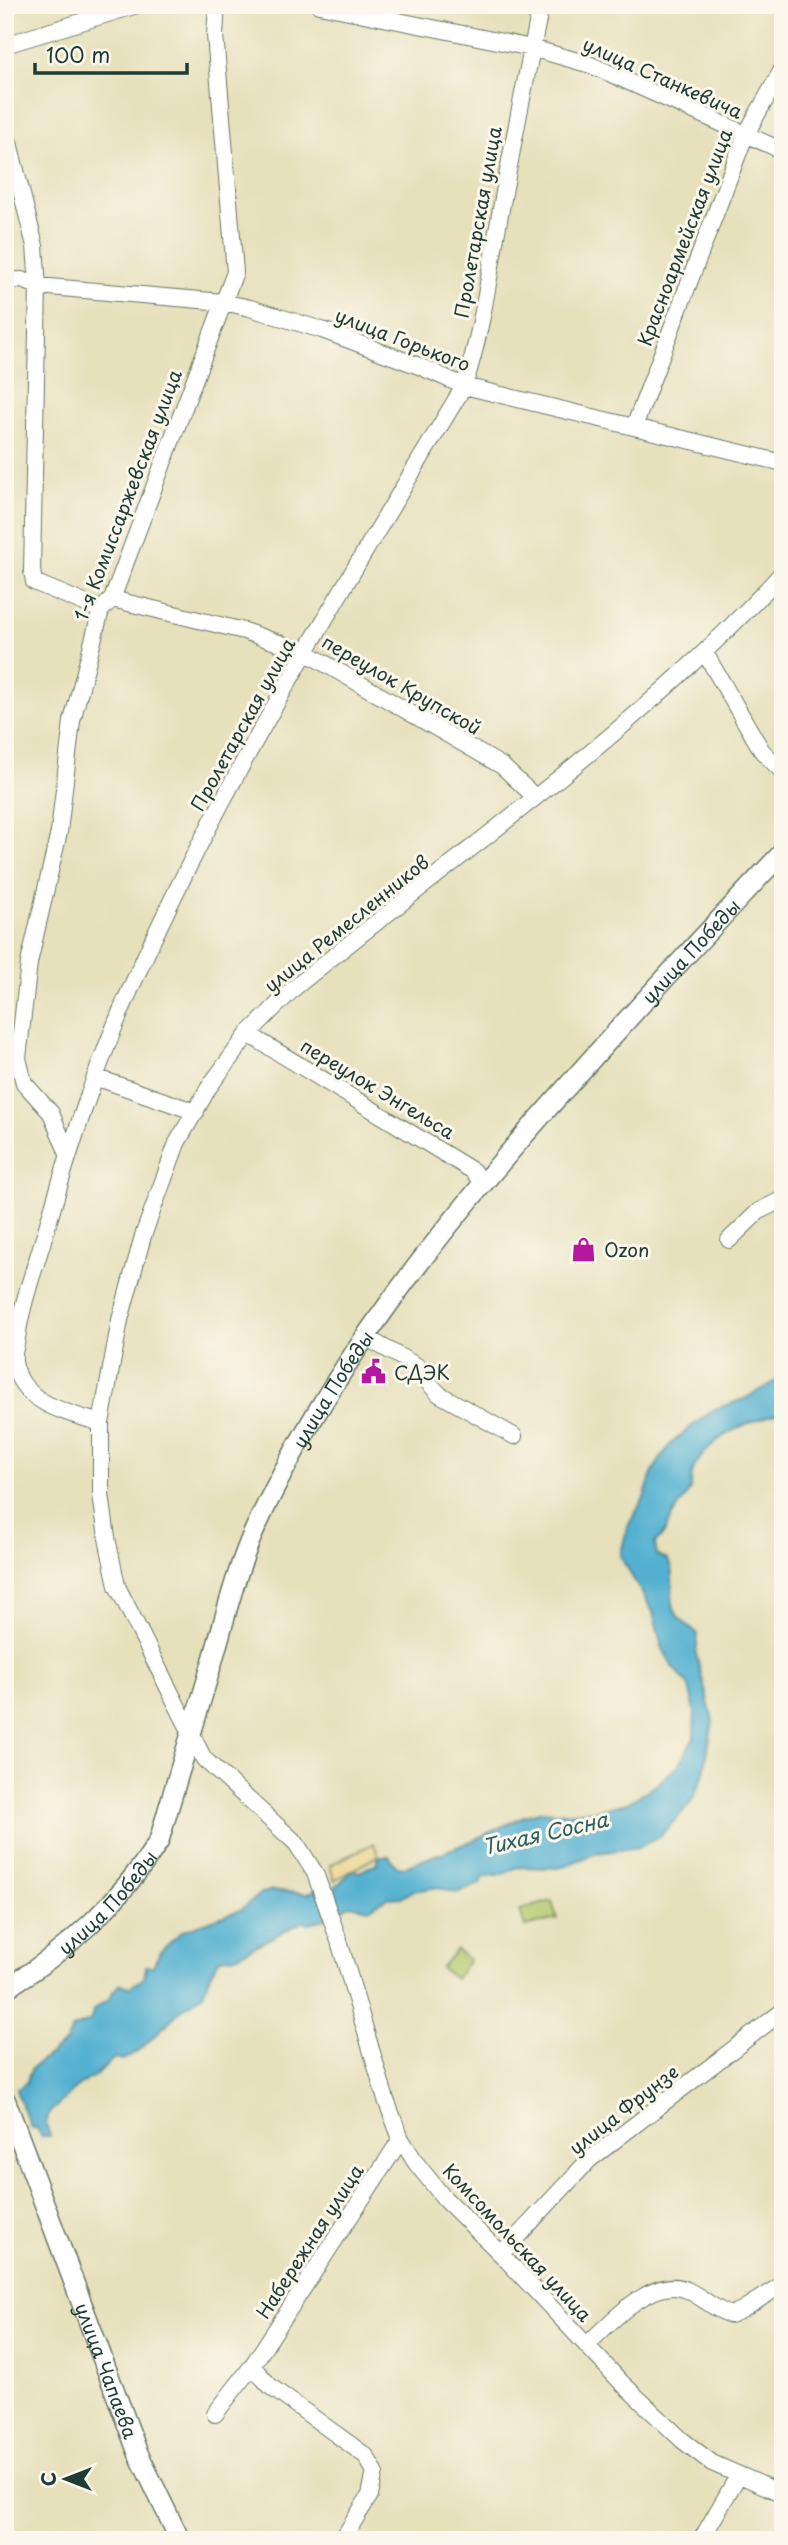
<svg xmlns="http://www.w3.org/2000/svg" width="788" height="2545" font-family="'Playpen Sans',sans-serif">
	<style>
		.green { fill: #b3c86c; stroke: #698250; stroke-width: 2 }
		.sand { fill: #eeda9e; stroke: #868c69; stroke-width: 2 }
		.water { fill: #52b0d0; stroke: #387682; stroke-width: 2 }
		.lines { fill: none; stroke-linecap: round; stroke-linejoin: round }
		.minor-casing { stroke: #657663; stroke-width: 18 }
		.major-casing { stroke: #657663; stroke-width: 22 }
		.minor { stroke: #fff; stroke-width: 16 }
		.major { stroke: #fff; stroke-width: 19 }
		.labels { text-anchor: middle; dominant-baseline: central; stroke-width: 6; stroke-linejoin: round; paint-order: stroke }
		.street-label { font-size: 19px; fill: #1f3d34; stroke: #fbf7ec }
		.poi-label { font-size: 19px; fill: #1f3d34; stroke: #fbf7ec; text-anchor: start }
		.water-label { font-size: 21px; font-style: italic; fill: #2e6063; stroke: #fbf7ec }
	</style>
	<rect width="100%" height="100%" fill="#fbf7ec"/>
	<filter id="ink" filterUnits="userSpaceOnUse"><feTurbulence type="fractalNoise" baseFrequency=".0143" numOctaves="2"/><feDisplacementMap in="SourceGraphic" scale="14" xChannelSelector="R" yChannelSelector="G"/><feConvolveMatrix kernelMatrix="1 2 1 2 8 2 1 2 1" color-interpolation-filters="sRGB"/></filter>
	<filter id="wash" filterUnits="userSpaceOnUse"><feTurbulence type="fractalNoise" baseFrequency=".00686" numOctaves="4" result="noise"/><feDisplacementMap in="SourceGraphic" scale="28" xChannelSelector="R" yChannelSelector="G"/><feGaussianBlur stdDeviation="1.57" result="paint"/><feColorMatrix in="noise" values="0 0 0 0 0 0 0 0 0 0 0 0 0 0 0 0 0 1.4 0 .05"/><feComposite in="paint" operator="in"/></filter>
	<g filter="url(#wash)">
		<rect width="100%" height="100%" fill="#e6e0bb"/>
		<path class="green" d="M 552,1901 L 557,1919 L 525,1927 L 520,1910 Z
			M 456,1950 L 469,1960 L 455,1979 L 441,1968 Z"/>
		<path class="sand" d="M 374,1843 L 378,1856 L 334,1880 L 330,1865 Z"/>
		<path class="water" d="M 783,1377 L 783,1412 C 749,1421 711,1435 694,1468 C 691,1474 692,1483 690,1489 C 686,1499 677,1507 672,1517 C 666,1528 665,1535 655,1543 L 657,1556 L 668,1560 C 677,1576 667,1597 677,1615 C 681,1621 692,1628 698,1634 L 696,1654 L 713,1721 L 703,1776 L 691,1803 L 662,1834 L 640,1847 L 597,1853 L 559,1868 L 517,1867 L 506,1873 L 483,1877 L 480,1884 L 456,1893 L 439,1887 L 413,1891 L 402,1897 L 387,1898 L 369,1909 L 349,1905 L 341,1911 L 334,1888 L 353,1870 L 360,1872 L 377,1863 L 378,1856 L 389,1856 L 396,1866 L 405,1867 L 467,1843 L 524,1816 L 543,1811 L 566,1813 L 596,1810 L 627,1803 L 656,1785 L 680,1764 L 694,1737 L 695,1711 L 688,1684 L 673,1668 L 662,1647 L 653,1612 L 620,1556 L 628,1526 L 644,1498 L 653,1471 L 669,1446 L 688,1429 L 715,1409 L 744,1399 Z
			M 320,1889 L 330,1918 L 309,1923 L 304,1921 L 236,1956 L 220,1958 L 214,1967 L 203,1994 L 179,2012 L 141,2049 L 123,2060 L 114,2058 L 97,2074 L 76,2088 L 49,2113 L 46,2124 L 50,2136 L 41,2136 L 37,2128 L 31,2128 L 16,2090 L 26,2083 L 32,2068 L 66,2042 L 73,2028 L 91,2020 L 93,2010 L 109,1999 L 114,1990 L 120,1984 L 130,1987 L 144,1978 L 146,1966 L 153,1966 L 160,1952 L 182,1931 L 240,1910 L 260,1894 L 272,1890 L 307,1894 Z"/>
	</g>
	<g filter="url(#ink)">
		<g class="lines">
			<defs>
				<path id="minor" d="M 319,5 L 532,48 L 591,65 L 783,151
					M 5,45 L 137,5
					M 5,127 L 35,246 L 38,286 L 32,570 L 34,582 L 101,610
					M 5,281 L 22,280 L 38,286 L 223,302 L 250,308 L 322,330 L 419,366 L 464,386 L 783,463
					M 634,427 L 745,136 L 783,68
					M 783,572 C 638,731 459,853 293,989 L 248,1034 L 209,1087 L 177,1143 L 143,1236 L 120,1320 L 101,1423 L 101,1494 L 107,1538 L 117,1586 L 204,1759 L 296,1843 L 315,1873 L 339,1941 L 386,2100 L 401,2139 L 416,2163 L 444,2198 L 501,2254 L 621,2382 L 682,2440 L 712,2463 L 783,2494
					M 112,599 L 244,631 L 305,652 L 502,766 L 535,797
					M 705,653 L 762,751 L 783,772
					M 248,1034 L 473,1171 L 482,1183
					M 95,1077 L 196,1112
					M 68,1154 L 51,1113 L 24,1083 L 18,1058 L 29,963 L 59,832 L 72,721 L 101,610 L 112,599 L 235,272 L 215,35 L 217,5
					M 729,1240 L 759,1211 L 783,1199
					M 365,1337 L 417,1366 L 427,1381 L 439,1394 L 514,1436
					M 101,1423 C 68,1413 19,1403 14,1361 C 13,1354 16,1345 17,1338 C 22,1302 35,1268 45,1234 C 69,1151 95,1069 130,990 C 223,779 346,584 464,386 C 482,332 489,275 499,220 C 512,148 526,77 541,5
					M 501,2254 L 589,2160 L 783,2011
					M 587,2345 C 608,2324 654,2274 687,2290 C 702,2297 714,2309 730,2315 L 742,2310 L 783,2284
					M 252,2366 L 401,2139
					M 215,2414 L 252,2366 L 271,2387 L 366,2456 L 375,2472 L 370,2495 L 342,2540
					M 701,2540 L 738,2476"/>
				<g id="major">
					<path id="s1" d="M 5,1989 C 66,1952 121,1901 159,1841 C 176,1781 195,1722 212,1663 C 225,1618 236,1570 256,1527 C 328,1370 435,1236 549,1107 C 625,1021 703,936 783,852"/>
					<path id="s2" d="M 5,2099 L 138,2453 L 180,2540"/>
				</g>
			</defs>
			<use href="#minor" class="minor-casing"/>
			<use href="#major" class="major-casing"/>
			<use href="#minor" class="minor"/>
			<use href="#major" class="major"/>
		</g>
	</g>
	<defs>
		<symbol id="shop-bare" viewBox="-9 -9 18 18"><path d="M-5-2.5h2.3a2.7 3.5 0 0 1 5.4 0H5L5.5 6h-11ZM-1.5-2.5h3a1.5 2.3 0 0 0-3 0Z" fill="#b5179e" stroke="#fbf7ec" stroke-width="2.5" paint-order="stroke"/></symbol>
		<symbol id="civic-bare" viewBox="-9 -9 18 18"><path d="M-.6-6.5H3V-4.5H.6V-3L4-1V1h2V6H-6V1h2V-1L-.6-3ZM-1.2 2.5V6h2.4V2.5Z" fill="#b5179e" stroke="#fbf7ec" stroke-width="2.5" paint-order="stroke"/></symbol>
	</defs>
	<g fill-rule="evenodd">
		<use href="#shop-bare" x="566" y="1232" width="35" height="35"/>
		<use href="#civic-bare" x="356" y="1354" width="35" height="35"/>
	</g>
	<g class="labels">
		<g class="street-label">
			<text transform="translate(663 77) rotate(24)">улица Станкевича</text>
			<text transform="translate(477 222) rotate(-80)">Пролетарская улица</text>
			<text transform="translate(684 237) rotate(-69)">Красноармейская улица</text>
			<text transform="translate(403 339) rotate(21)">улица Горького</text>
			<text transform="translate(127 495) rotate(-69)">1-я Комиссаржевская улица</text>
			<text transform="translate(402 684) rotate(30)">переулок Крупской</text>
			<text transform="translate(242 724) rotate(-61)">Пролетарская улица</text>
			<text transform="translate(346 923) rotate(-39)">улица Ремесленников</text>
			<text stroke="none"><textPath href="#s1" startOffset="1269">улица Победы</textPath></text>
			<text transform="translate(378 1088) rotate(31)">переулок Энгельса</text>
			<text stroke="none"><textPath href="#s1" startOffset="702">улица Победы</textPath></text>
			<text stroke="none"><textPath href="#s1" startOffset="135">улица Победы</textPath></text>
			<text transform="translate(623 2109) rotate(-38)">улица Фрунзе</text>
			<text transform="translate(309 2241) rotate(-57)">Набережная улица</text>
			<text transform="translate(518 2242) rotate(47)">Комсомольская улица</text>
			<text stroke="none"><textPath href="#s2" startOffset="290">улица Чапаева</textPath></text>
		</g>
		<g class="poi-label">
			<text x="604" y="1249">Ozon</text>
			<text x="394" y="1372">СДЭК</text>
		</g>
		<g class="water-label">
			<text transform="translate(545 1832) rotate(-13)">Тихая Сосна</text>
		</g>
	</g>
	<rect width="788" height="2545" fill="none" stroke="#fbf7ec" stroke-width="28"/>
	<g transform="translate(66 2479) rotate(270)" stroke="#fbf7ec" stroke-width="5" paint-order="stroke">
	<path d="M0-5L12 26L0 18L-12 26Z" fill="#1f3d34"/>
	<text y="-10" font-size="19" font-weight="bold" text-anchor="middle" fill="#1f3d34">С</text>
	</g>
	<path d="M35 63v10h152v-10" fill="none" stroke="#1f3d34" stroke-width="3.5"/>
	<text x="46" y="63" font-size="21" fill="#1f3d34" stroke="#fbf7ec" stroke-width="5" paint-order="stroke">100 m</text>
</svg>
